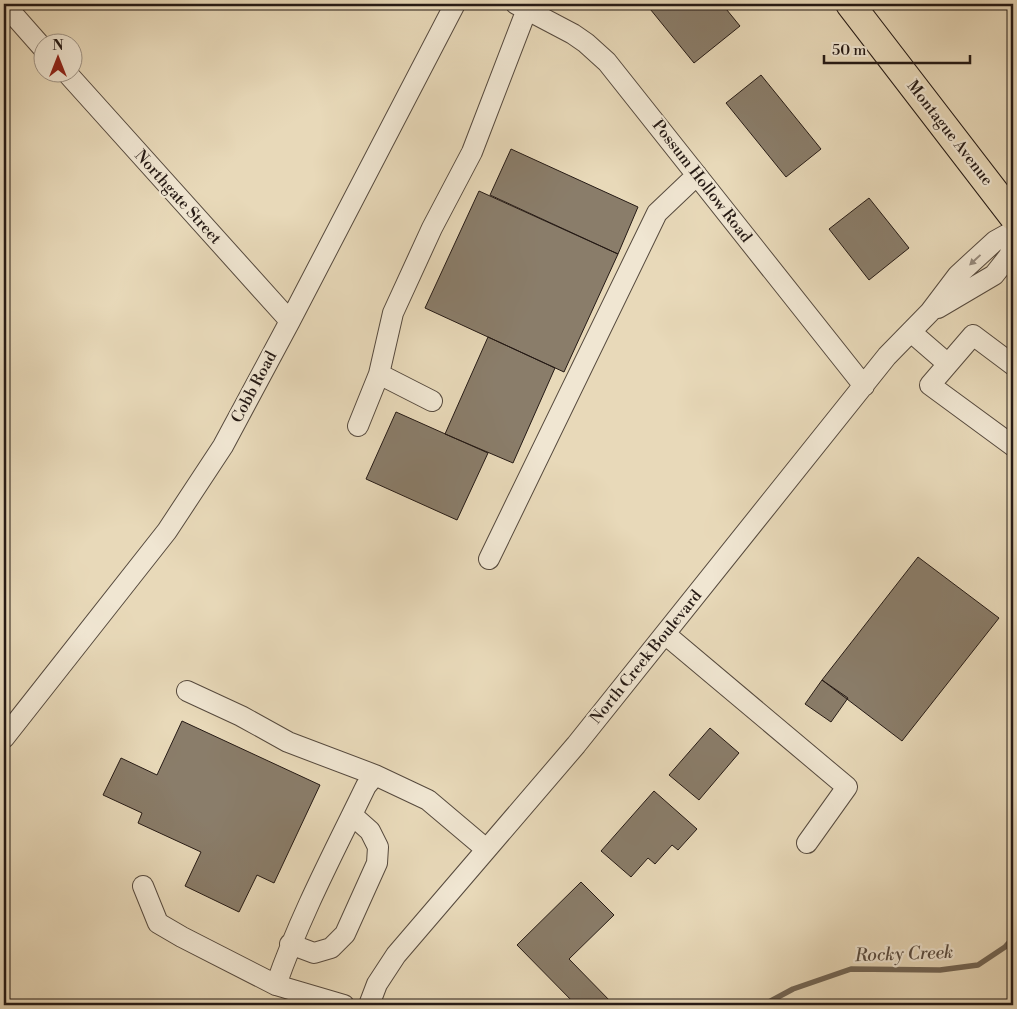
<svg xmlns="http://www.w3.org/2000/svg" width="1017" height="1009" font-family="'Libre Bodoni',serif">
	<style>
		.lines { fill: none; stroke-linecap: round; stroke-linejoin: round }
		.stream { stroke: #726656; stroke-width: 5.5 }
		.building { fill: #8a7d6a; stroke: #251a15 }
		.minor-casing { stroke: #564a3e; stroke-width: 22 }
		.highway-casing { stroke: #251a15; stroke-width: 30 }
		.minor { stroke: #f0e6d2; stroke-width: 20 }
		.highway { stroke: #e8d9b9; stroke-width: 28 }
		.oneway { fill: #958a7d }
		.labels { text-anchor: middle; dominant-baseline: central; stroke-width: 4.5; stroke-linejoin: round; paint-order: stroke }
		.street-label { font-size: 16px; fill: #251a15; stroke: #f0e6d2 }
		.water-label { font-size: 18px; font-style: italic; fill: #594c40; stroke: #f0e6d2 }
	</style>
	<rect width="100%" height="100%" fill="#e8d9b9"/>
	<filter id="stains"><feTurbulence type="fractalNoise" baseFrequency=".004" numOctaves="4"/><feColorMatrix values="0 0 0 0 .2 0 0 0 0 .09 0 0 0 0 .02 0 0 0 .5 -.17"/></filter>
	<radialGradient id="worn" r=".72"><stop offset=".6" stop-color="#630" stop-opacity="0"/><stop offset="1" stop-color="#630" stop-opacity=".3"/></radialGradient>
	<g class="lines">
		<path class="stream" d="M 763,1005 L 793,989 L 851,969 L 940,970 L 978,965 L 1005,947 L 1013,938"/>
	</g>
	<path class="building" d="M 646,4 L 722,4 L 740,26 L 694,63 Z
		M 761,75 L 821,149 L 786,177 L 726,103 Z
		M 511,149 L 638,207 L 618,254 L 490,195 Z
		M 479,191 L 618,254 L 564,372 L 425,308 Z
		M 869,198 L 909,248 L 869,280 L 829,229 Z
		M 488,337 L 555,368 L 513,463 L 445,434 Z
		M 396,412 L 488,453 L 457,520 L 366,479 Z
		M 918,557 L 999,618 L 902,741 L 822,680 Z
		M 822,680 L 848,698 L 831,722 L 805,704 Z
		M 182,721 L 320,785 L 274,883 L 257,875 L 239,912 L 185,886 L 201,852 L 138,823 L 142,813 L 103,795 L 121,758 L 157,775 Z
		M 710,728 L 739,753 L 699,800 L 669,775 Z
		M 654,791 L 697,829 L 678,850 L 672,845 L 655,864 L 648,858 L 631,877 L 601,851 Z
		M 581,882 L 614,915 L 569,959 L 614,1005 L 576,1005 L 517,945 Z"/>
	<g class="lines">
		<defs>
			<path id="minor" d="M 4,4 L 42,47
				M 516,4 L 573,34 L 586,43 L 607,62 L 864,386
				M 66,72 L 290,321
				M 938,308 L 994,275 L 1009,256 L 1013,245
				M 911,332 L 948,364
				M 1013,365 L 973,335 L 930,385 L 1013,446
				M 379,374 L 432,401
				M 358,426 L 379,374 L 393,313 L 432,228 L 472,152 L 527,9
				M 489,559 L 657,213 L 697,175
				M 665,634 L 847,787 L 807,843
				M 187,691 L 241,716 L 288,742 L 375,775
				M 4,738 L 167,531 L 223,446 L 290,321 L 455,4
				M 143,886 L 158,923 L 182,937 L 276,985 L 344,1005
				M 290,944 L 314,953 L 331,948 L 345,934 L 377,863 L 378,847 L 370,831 L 352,815
				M 276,985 C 300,916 334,852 366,786 L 375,775 L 428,800 L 486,849
				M 369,1005 L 377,984 L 396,955 L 576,745 L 887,356 L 930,312 L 958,275 L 995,241 L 1013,231"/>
			<path id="highway" d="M 850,4 L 1013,216"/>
		</defs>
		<use href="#minor" class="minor-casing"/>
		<use href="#highway" class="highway-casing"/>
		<use href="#minor" class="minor"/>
		<use href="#highway" class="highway"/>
	</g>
	<defs><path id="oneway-solid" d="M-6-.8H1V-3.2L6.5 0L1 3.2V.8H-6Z" transform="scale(1.25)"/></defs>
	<use class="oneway" href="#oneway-solid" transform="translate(975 260) rotate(137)"/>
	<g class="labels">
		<g class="street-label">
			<text transform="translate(950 133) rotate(52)">Montague Avenue</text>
			<text transform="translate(702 181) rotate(52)">Possum Hollow Road</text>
			<text transform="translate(178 197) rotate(48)">Northgate Street</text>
			<text transform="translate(254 387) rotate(-62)">Cobb Road</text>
			<text transform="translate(646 657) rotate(-51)">North Creek Boulevard</text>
		</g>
		<g class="water-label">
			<text transform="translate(904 954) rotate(-2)">Rocky Creek</text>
		</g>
	</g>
	<rect width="1017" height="1009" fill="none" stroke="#e8d9b9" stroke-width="20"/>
	<rect x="5" y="5" width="1007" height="999" fill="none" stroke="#251a15" stroke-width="2.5"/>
	<rect x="10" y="10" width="997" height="989" fill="none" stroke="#251a15"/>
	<g transform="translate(58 58)"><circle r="24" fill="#f0e6d2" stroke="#9f9486"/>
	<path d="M0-4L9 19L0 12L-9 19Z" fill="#8f2418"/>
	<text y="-8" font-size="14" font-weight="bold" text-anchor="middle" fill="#251a15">N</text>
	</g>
	<path d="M824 55v8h146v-8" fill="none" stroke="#251a15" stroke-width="2.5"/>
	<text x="832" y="55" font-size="15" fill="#251a15" stroke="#f0e6d2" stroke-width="4" paint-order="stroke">50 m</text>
	<rect width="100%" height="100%" filter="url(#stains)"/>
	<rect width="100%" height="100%" fill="url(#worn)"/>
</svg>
